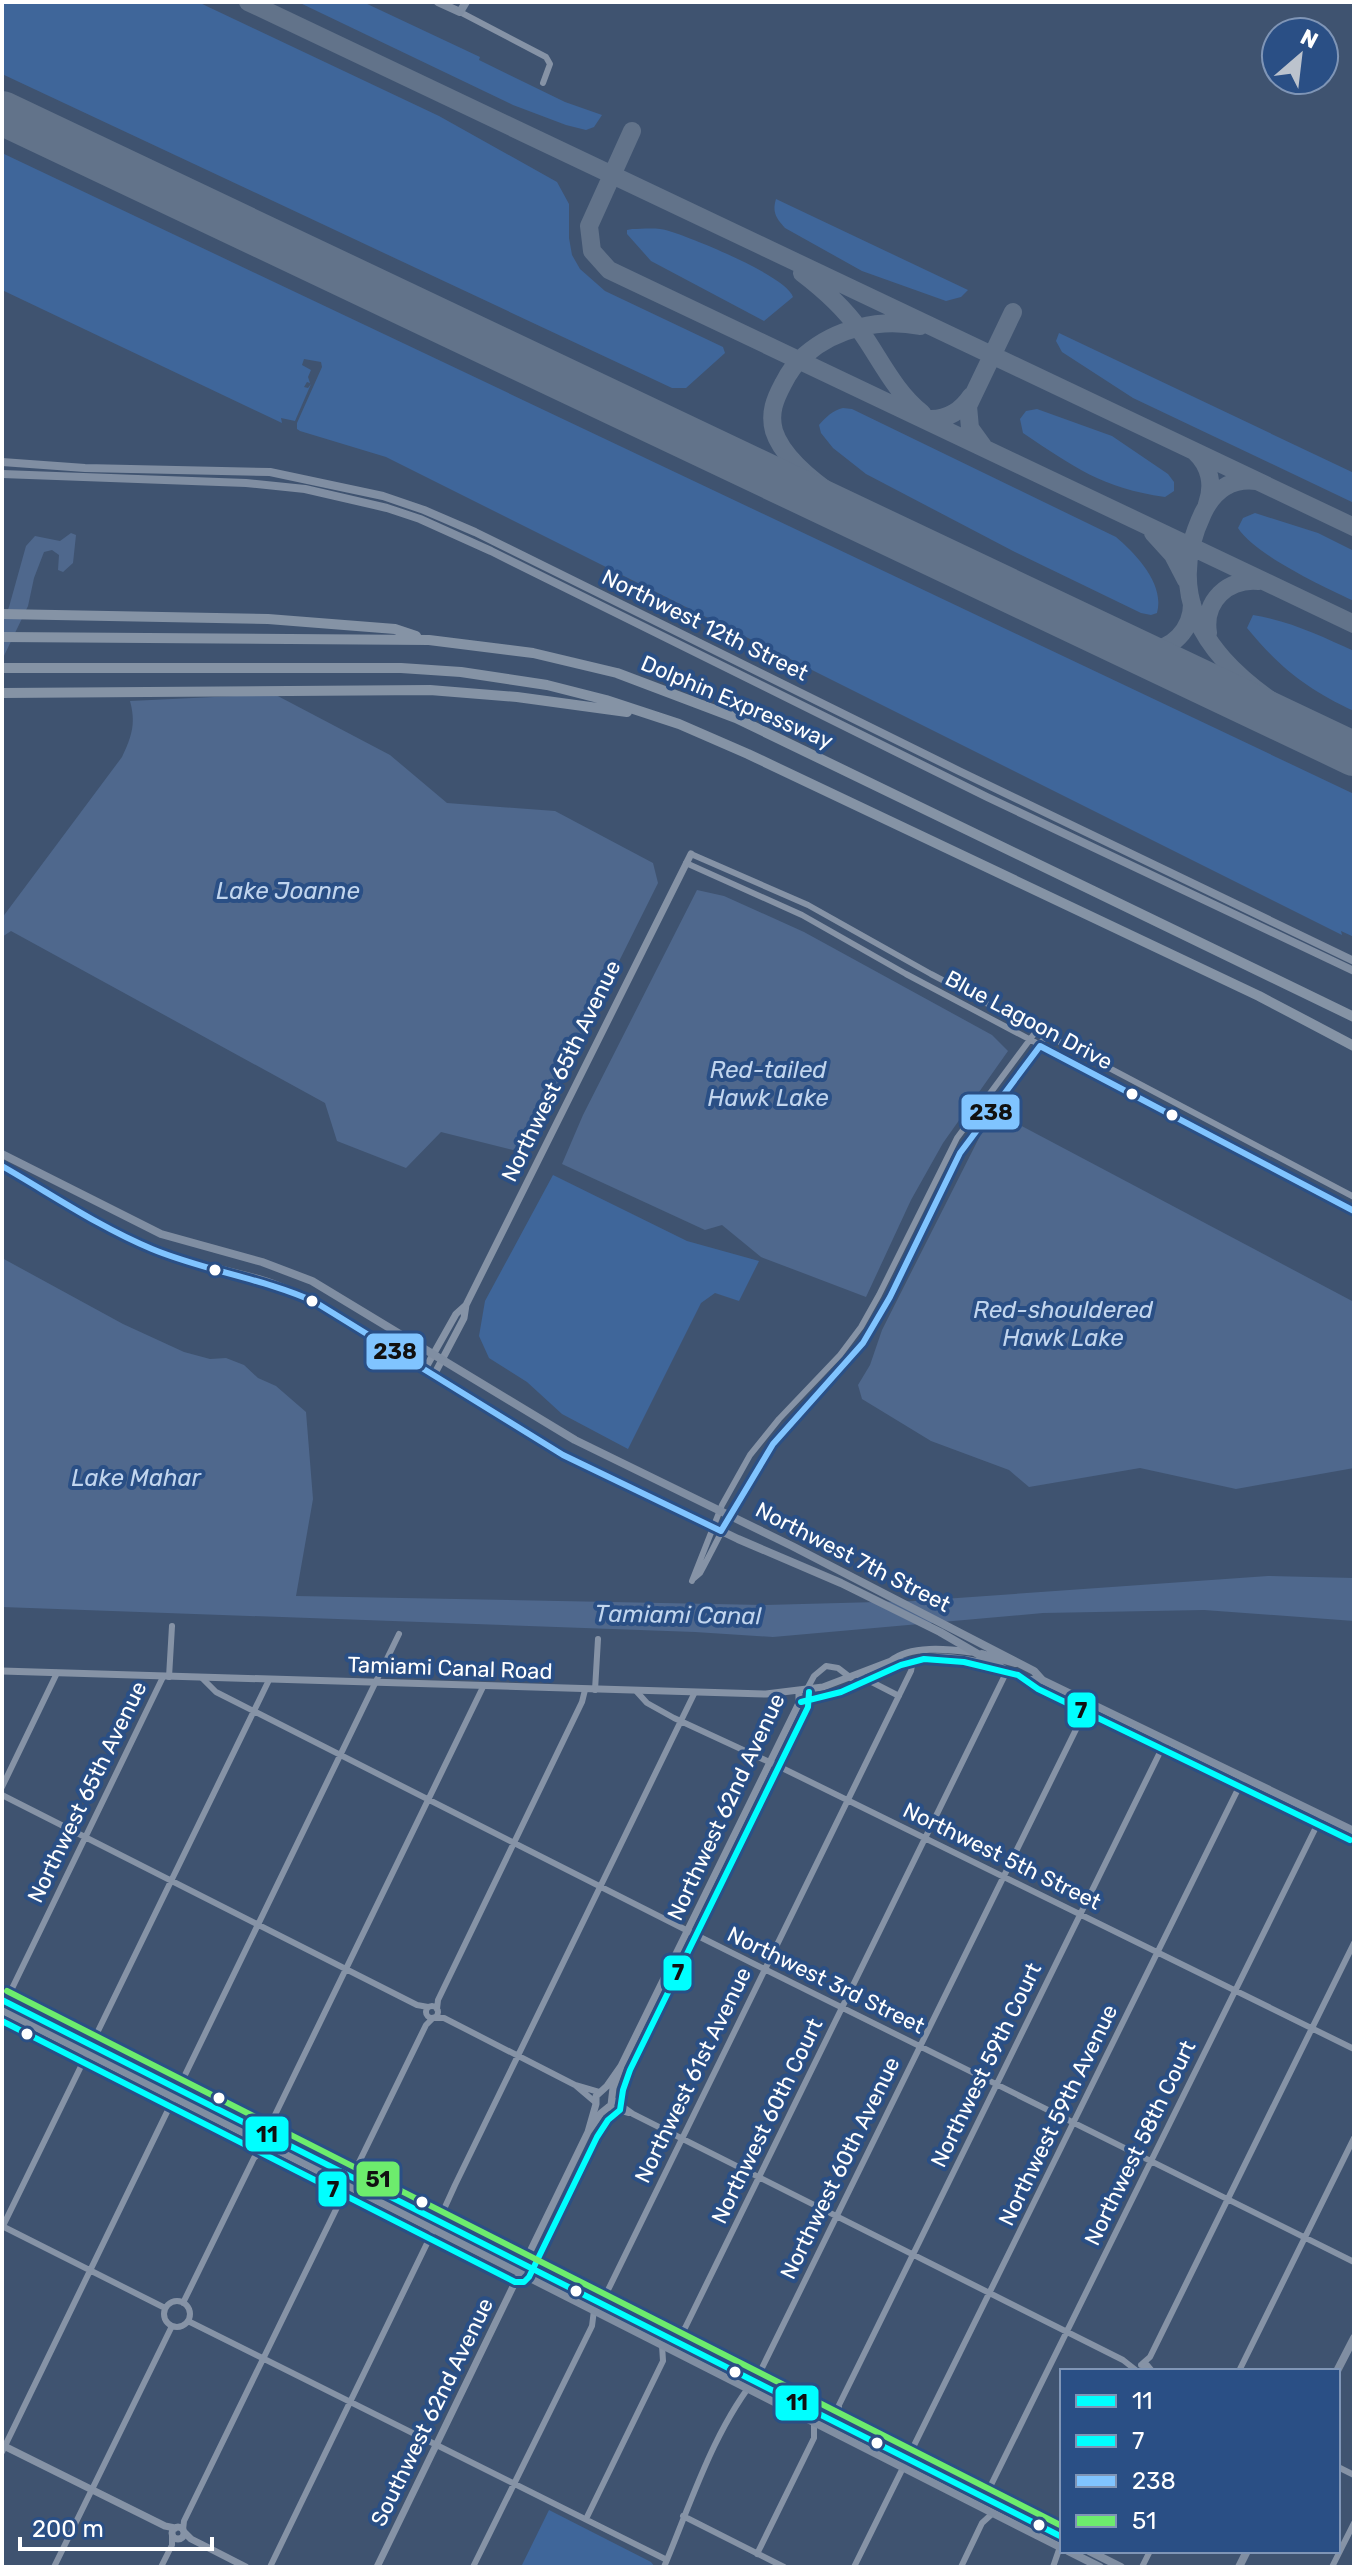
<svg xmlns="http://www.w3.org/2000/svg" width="1356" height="2569" font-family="Rubik,sans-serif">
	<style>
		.green { fill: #3f669a }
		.water { fill: #4f688d }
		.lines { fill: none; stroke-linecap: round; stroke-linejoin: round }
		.taxiway { stroke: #62738a; stroke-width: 18 }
		.runway { stroke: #62738a; stroke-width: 44 }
		.minor { stroke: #8693a6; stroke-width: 6 }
		.tertiary { stroke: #8693a6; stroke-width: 7 }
		.secondary { stroke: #808ea2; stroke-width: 8 }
		.motorway { stroke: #8593a5; stroke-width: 10 }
		.bus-1-casing { stroke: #2a4f85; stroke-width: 12 }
		.bus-2-casing { stroke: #2a4f85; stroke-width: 12 }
		.bus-3-casing { stroke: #2a4f85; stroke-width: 12 }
		.bus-4-casing { stroke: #2a4f85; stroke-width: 12 }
		.bus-1 { stroke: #0ff; stroke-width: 6 }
		.bus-2 { stroke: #0ff; stroke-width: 6 }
		.bus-3 { stroke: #80c4ff; stroke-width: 6 }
		.bus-4 { stroke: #6dec6d; stroke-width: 6 }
		.bus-dot { fill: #fff; stroke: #2a4f85; stroke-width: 3 }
		.labels { text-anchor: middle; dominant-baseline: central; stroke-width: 8; stroke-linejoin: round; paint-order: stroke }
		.street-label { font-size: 22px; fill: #fff; stroke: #2a4f85 }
		.water-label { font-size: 24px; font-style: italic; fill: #c1d5ee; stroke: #2a4f85 }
		.line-badge { stroke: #2a4f85; stroke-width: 3 }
		.pale-badge-label { font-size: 22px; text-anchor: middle; font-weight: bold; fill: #111 }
	</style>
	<rect width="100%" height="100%" fill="#3f5370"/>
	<path class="green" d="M 2,2 L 198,2 L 439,116 L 557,182 L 569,204 L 569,238 L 572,255 L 580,269 L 605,291 L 723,347 L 725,353 L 686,388 L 672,388 L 2,74 Z
		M 298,2 L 363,2 L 480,57 L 479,60 L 565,102 L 602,115 L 594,127 L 586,130 L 566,125 L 513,105 Z
		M 2,153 L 1354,794 L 1354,937 L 1341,931 L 1342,935 L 386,457 L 300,431 L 297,429 L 297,423 L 322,367 L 321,362 L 304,359 L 302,365 L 311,370 L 308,377 L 310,383 L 307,382 L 304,387 L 308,388 L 311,384 L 295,421 L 281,418 L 282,423 L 2,290 Z
		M 776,199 L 968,290 L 961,297 L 946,301 L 862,271 L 785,228 C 776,218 772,212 776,199 Z
		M 632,229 C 643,229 658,227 669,231 C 692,238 787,276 793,297 L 764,321 L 651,261 L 627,234 L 627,230 Z
		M 1059,333 L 1354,473 L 1354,503 L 1133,398 L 1062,352 L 1056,341 Z
		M 843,408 L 852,409 L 1116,537 C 1136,554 1165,584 1157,613 L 1151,615 L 1141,613 L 1013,551 L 866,474 L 833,448 L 821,433 L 819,425 C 826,417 833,410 843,408 Z
		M 1037,409 L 1112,436 L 1168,474 L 1174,482 L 1174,491 L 1165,497 C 1102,488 1074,467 1023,433 L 1020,419 L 1026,411 Z
		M 1255,513 L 1318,533 L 1354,551 L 1354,601 C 1324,587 1255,555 1238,528 L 1243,518 Z
		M 1253,615 C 1290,621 1321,636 1354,651 L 1354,711 C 1307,689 1280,668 1247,628 Z
		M 553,1175 L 687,1241 L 759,1261 L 739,1301 L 715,1293 L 701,1303 L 628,1449 L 562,1414 L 527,1382 L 489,1358 L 479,1336 L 485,1301 Z
		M 549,2510 L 651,2562 L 655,2567 L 521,2567 Z"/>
	<path class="water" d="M 71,533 L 76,535 L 73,563 L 63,572 L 58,570 L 59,555 L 52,550 L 44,552 L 34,578 L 28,606 L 2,660 L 2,622 L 9,607 L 26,546 L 35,536 L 60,541 Z
		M 274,694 L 390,755 L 447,803 L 555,811 L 653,863 L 658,883 L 533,1134 L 513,1150 L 441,1132 L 406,1168 L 337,1141 L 325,1103 L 11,931 L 2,937 L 2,918 L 122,757 C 132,736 136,723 130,701 Z
		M 697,890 L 724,896 L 804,932 L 992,1035 L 1008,1051 L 943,1143 L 911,1200 L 866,1297 L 761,1257 L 722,1225 L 705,1230 L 562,1164 L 583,1115 Z
		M 1000,1119 L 1012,1121 L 1354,1302 L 1354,1468 L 1236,1489 L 1140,1468 L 1029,1487 L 1009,1470 L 931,1441 L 862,1399 L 858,1385 L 870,1365 L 882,1330 L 984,1128 Z
		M 2,1258 L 123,1324 L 184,1352 L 210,1359 L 226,1358 L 244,1365 L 258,1378 L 276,1386 L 306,1412 L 313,1499 L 296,1596 L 765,1605 L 915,1601 L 1268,1576 L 1354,1578 L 1354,1621 L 1204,1610 L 1043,1613 L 773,1637 L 695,1632 L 2,1607 Z"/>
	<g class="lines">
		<path class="taxiway" d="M 248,2 L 1354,527
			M 632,131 L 589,226 L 592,251 L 609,270 L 1354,624
			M 802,273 C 823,289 844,308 859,329 C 880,358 894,391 922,413
			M 920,326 C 880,318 836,328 805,355 C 795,363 789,372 783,384 C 775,399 769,413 774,431 C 791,486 915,543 965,570
			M 921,418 C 943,422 959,414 971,396
			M 983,446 L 970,428 L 968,406 L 1013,312
			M 1195,452 C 1210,466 1214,485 1207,504
			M 1256,481 C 1231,478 1214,490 1203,513 C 1145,635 1265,702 1354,750
			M 1153,533 L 1173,555 L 1186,580
			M 1208,633 C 1203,601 1228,578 1259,581
			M 1114,640 C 1124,644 1135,649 1146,650 C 1172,651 1192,629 1192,604"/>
		<path class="runway" d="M 2,113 L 1354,754"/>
		<path class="minor" d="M 460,12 L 546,57 L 550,64 L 543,83
			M 691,854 L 808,905 L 931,974 L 1354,1197
			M 686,863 L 802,915 L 906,974 L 1354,1211
			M 693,1579 L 700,1573 C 725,1527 746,1478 779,1437 C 806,1404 840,1378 864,1342 C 904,1284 925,1214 960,1153 C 984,1110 1021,1077 1046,1035
			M 692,1581 L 722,1505 L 750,1455 L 779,1419 L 840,1355 L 861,1327 L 879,1295 L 957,1138 L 1037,1030
			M 858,1675 L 899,1696
			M 169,1677 L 172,1626
			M 202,1678 L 216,1692 L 698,1936 L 1354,2262
			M 595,1690 L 598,1639
			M 806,1691 L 814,1676 L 826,1666 L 838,1668 L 851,1678
			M 637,1692 L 647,1703 L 674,1718 L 780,1767 L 1354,2049
			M 2,1787 L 57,1673
			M 2,1795 L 417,2005 L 428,2007
			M 4,2005 L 163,1677
			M426 2012a6 6 0 1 1 12 0a6 6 0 1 1-12 0Z
			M 437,2009 L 438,2000 L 582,1702 L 585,1690
			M 435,2018 L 444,2018 L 575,2085 L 599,2092
			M 98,2049 L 98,2031 L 269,1680
			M 575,2085 L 595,2102
			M 612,2099 L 633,2114 L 1123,2360 L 1137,2371
			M 608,2107 L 629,2113
			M 273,2137 L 273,2119 L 483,1687
			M 445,2225 L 445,2207 L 455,2185 L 694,1694
			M 2,2226 L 165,2308
			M 2,2228 L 87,2054
			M164 2314a13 13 0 1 1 26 0a13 13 0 1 1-26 0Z
			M 183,2303 L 254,2158 L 268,2145
			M 608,2307 L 608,2290 L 911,1671 L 913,1660
			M 188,2321 L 667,2560
			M 672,2339 L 685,2328 L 1007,1671
			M 1142,2364 L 1150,2357 L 1354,1943
			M 1141,2365 L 1147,2365 L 1152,2371
			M 1239,2371 L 1354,2138
			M 839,2424 L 839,2405 L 1166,1740
			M 2,2452 L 399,1634
			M 1338,2467 L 1354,2475
			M 979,2495 L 990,2487 L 1322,1815
			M 683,2516 L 784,2567
			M 586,2519 L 663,2361 L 662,2345
			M 183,2530 L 184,2521 L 426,2025 L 433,2018
			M 757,2554 L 814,2438 L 814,2422
			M 54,2567 L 172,2326
			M 161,2567 L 172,2545 L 172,2534
			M 270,2567 L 434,2229
			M 473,2567 L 592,2326 L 594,2310
			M 664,2567 C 691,2503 714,2428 759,2374 L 1089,1703
			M 854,2567 L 1244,1777
			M 961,2567 L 982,2523 L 993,2513
			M 1053,2567 L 1062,2541
			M 1142,2567 L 1150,2551
			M 1332,2567 L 1354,2523"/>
		<path class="tertiary" d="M 425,1369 L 456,1314 L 466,1305
			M 434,1375 L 464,1318 L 466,1305 L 691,854
			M 891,1661 C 906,1664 922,1657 937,1657 C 956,1657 973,1661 991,1664
			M 2,1671 L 766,1694 L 823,1687 L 891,1661 C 910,1645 948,1649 971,1652
			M 588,2132 L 596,2104 L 596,2096 L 607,2086 L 621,2066
			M 2,2445 L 165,2526 L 175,2528
			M172 2533a6 6 0 1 1 12 0a6 6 0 1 1-12 0Z
			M 184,2532 L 191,2539 L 246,2567
			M 377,2567 L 588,2132 L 601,2113 L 611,2105 L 613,2088 L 621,2066 L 799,1703 L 799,1692"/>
		<path class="secondary" d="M 438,2 L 460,12 L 466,2
			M 2,462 L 85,468 L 270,472 L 383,496 L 424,510 L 475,532 L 959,771 L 1354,961
			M 2,474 L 246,483 L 305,489 L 387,508 L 420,519 L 491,551 L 987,797 L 1354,971
			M 2,1154 L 161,1234 L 262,1262 L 312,1281 L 575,1440 L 792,1546 L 1034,1671 L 1042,1680 L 1354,1831
			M 2,1166 C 52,1194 100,1227 153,1249 C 190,1264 228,1270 265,1281 C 289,1289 311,1300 333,1312 L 563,1455 L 738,1539 L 841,1583 L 940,1632 L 1007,1671 L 1028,1680 L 1042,1680
			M 982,1654 L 1015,1663
			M 2,2000 L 1062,2537
			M 2,2010 L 1062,2548
			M 1337,2371 L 1354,2338
			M 1068,2551 L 1100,2567
			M 1089,2551 L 1121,2567
			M 1239,2567 L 1247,2551"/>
		<path class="motorway" d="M 2,614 L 268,619 L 395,629 L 416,636
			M 2,637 L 429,640 L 533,653 L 617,673 L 736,718 L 1354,1017
			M 2,668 L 401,668 L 461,672 L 547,685 L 606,700 L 679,724 L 748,754 L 1259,996 L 1354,1046
			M 2,693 L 430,690 L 517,697 L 627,712"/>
		<defs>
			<path id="bus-1" d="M 2,2000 L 1062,2537"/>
			<path id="bus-2" d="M 801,1702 L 841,1692 L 901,1665 L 924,1659 L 964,1662 L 1018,1675 L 1038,1689 L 1350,1840
				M 2,2021 L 515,2282 L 524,2282 L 529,2277 L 597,2137 L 608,2120 L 620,2110 L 623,2090 L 630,2070 L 808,1707 L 809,1692"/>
			<path id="bus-3" d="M 2,1166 C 51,1194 99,1227 152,1249 C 205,1271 262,1278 315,1302 L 563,1455 L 721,1531 L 773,1444 L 863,1343 L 890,1297 L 960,1153 L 1040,1046 L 1354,1211"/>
			<path id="bus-4" d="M 7,1991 L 1062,2526"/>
		</defs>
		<use href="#bus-1" class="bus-1-casing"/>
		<use href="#bus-2" class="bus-2-casing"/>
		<use href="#bus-3" class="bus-3-casing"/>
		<use href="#bus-4" class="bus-4-casing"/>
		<use href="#bus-1" class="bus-1"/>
		<use href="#bus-2" class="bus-2"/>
		<use href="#bus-3" class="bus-3"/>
		<use href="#bus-4" class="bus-4"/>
	</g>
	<g class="bus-dot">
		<circle cx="1132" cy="1094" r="7"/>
		<circle cx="1172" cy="1115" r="7"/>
		<circle cx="215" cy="1270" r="7"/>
		<circle cx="312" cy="1301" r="7"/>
		<circle cx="27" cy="2034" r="7"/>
		<circle cx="219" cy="2098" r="7"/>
		<circle cx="422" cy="2202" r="7"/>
		<circle cx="576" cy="2291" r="7"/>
		<circle cx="735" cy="2372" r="7"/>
		<circle cx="877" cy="2443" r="7"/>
		<circle cx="1039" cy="2525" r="7"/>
	</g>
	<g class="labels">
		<g class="street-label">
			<text transform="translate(705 625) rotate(26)">Northwest 12th Street</text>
			<text transform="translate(737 702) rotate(23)">Dolphin Expressway</text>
			<text transform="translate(1029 1020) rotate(28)">Blue Lagoon Drive</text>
			<text transform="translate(561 1071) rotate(-64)">Northwest 65th Avenue</text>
			<text transform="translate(853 1557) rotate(27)">Northwest 7th Street</text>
			<text transform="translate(450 1668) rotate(2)">Tamiami Canal Road</text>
			<text transform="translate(87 1792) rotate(-64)">Northwest 65th Avenue</text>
			<text transform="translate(726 1807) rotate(-65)">Northwest 62nd Avenue</text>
			<text transform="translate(1002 1856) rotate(26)">Northwest 5th Street</text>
			<text transform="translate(826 1980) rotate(26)">Northwest 3rd Street</text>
			<text transform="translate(986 2065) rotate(-64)">Northwest 59th Court</text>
			<text transform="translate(693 2075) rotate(-64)">Northwest 61st Avenue</text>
			<text transform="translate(1058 2115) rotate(-64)">Northwest 59th Avenue</text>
			<text transform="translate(767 2121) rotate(-64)">Northwest 60th Court</text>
			<text transform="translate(1140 2143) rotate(-64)">Northwest 58th Court</text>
			<text transform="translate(840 2168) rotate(-64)">Northwest 60th Avenue</text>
			<text transform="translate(432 2412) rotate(-64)">Southwest 62nd Avenue</text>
		</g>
		<g class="water-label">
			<text x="288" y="891">Lake Joanne</text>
			<text x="768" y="1070">Red-tailed<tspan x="768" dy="28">Hawk Lake</tspan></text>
			<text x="1063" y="1310">Red-shouldered<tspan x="1063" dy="28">Hawk Lake</tspan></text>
			<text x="136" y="1478">Lake Mahar</text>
			<text transform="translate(678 1615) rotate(1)">Tamiami Canal</text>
		</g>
	</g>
	<g class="line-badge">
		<rect x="960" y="1093" width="61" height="38" rx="8" fill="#80c4ff"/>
		<rect x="365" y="1332" width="60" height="39" rx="8" fill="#80c4ff"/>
		<rect x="1066" y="1691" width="31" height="38" rx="8" fill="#0ff"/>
		<rect x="662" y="1954" width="31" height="38" rx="8" fill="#0ff"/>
		<rect x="244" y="2115" width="46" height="38" rx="8" fill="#0ff"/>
		<rect x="355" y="2160" width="46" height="38" rx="8" fill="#6dec6d"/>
		<rect x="317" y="2170" width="31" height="38" rx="8" fill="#0ff"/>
		<rect x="774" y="2384" width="46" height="38" rx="8" fill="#0ff"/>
	</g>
	<g class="pale-badge-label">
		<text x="991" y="1120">238</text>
		<text x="395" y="1359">238</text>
		<text x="1081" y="1718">7</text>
		<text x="678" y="1980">7</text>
		<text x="267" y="2142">11</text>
		<text x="378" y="2187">51</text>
		<text x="333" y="2197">7</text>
		<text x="797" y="2410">11</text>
	</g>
	<rect width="1356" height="2569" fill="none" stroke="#ffffff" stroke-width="8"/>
	<rect x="1060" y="2369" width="280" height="184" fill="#2a4f85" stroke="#7f95b6" stroke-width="2"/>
	<rect x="1076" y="2395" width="40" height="12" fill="#00ffff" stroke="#7f95b6" stroke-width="2"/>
	<text x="1132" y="2409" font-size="24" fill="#ffffff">11</text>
	<rect x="1076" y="2435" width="40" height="12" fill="#00ffff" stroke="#7f95b6" stroke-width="2"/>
	<text x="1132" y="2449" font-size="24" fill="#ffffff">7</text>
	<rect x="1076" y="2475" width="40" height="12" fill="#80c4ff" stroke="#7f95b6" stroke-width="2"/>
	<text x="1132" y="2489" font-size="24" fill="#ffffff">238</text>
	<rect x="1076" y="2515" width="40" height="12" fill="#6dec6d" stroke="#7f95b6" stroke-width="2"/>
	<text x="1132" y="2529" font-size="24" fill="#ffffff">51</text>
	<g transform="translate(1300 56) rotate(28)"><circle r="38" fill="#2a4f85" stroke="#7f95b6" stroke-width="2"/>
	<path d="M0-6L14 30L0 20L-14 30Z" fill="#bcc3cd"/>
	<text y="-12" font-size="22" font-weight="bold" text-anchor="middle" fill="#ffffff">N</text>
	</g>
	<path d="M20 2537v12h192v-12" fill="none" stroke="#ffffff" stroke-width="4"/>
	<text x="32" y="2537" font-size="24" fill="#ffffff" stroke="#2a4f85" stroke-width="6" paint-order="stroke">200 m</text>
</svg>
